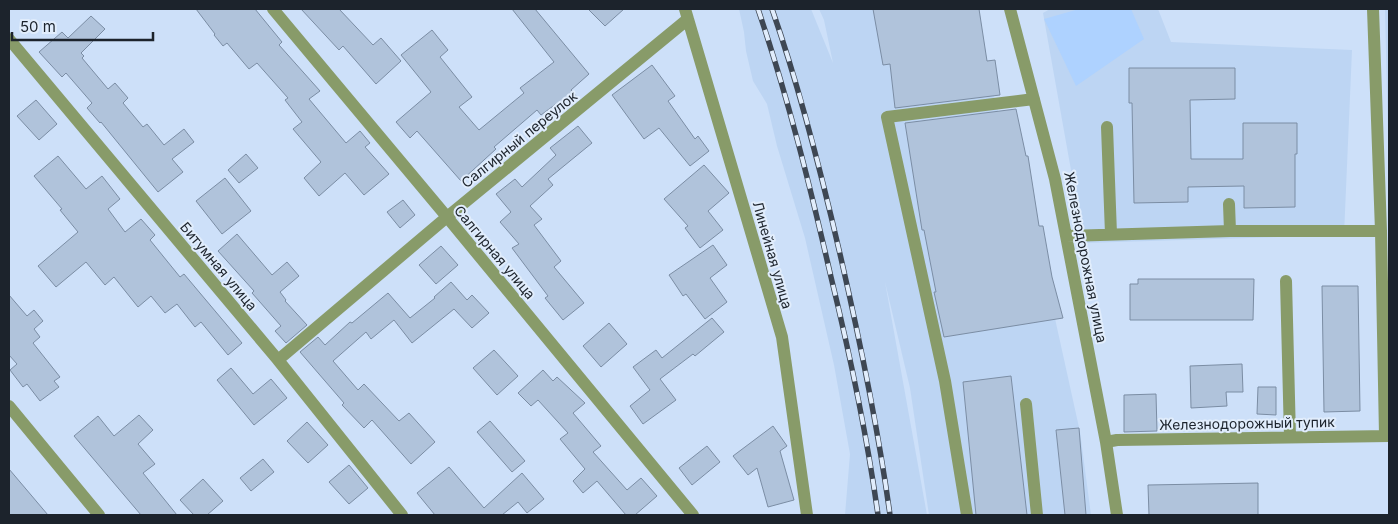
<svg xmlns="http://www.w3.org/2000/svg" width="1398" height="524" font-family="Inter,sans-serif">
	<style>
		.built { fill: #bdd5f3 }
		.green { fill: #aed2ff }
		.building { fill: #b0c3db; stroke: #7b8da4 }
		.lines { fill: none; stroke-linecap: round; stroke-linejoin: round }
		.minor { stroke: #889b69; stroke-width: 12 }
		.rail-casing { stroke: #3e4753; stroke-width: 5.5 }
		.rail { stroke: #e1edfc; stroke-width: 4; stroke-dasharray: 11; stroke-linecap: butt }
		.labels { text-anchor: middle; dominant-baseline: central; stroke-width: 4; stroke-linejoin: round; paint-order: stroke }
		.street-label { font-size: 14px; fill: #1c232c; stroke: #e1edfc }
	</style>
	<rect width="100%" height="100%" fill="#cde0f9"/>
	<path class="built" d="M 739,9 L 811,9 L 833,63 L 824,20 L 819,9 L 970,9 L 1054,314 L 1080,432 L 1091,515 L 929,515 L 910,388 L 885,282 L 927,515 L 845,515 L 850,454 L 834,365 L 805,238 L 777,146 L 767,104 L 753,81 L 746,51 L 744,32 Z
		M 1050,9 L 1158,9 L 1171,42 L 1352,50 L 1344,235 L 1084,243 L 1043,13 Z
		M 1385,9 L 1389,9 L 1389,182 Z"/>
	<path class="green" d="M 1079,9 L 1131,9 L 1144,39 L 1076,86 L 1044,19 Z"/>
	<path class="building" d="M 196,9 L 255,9 L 282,42 L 279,45 L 320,91 L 309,99 L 346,143 L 360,131 L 370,143 L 365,147 L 389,174 L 364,195 L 345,173 L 319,196 L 304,178 L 321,162 L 293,129 L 302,122 L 285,100 L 288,98 L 257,63 L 249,69 L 227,43 L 223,46 L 214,35 L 215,34 Z
		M 301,9 L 339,9 L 373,45 L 381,38 L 401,61 L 376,84 L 343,46 L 339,50 Z
		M 512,9 L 535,9 L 589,74 L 571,90 L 577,97 L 566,107 L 560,101 L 541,115 L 537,110 L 494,147 L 496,149 L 461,181 L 417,131 L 410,138 L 396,122 L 431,92 L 401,55 L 432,30 L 448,50 L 440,57 L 472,97 L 459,107 L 479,130 L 524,93 L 520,88 L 554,62 Z
		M 588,9 L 624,9 L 605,26 Z
		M 873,9 L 979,9 L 987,61 L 995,60 L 1000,95 L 895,108 L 890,64 L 883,65 Z
		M 91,16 L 105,29 L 81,53 L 84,56 L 82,58 L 108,89 L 115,83 L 128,98 L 123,103 L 143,127 L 147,124 L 164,145 L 184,129 L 194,142 L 172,159 L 183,172 L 158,192 L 101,122 L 100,123 L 87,108 L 92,103 L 66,73 L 62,77 L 39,52 L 62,32 L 68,38 Z
		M 652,65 L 675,96 L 668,101 L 695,139 L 698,136 L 709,151 L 690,166 L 659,128 L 644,139 L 612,95 Z
		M 1129,68 L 1235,68 L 1235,99 L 1190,100 L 1191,159 L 1243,159 L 1243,123 L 1297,123 L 1297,154 L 1295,154 L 1295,207 L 1244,208 L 1244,186 L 1188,187 L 1188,202 L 1134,203 L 1132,103 L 1129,103 Z
		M 36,100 L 57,124 L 39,140 L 17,116 Z
		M 1016,109 L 1026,156 L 1028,156 L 1039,226 L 1043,226 L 1052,277 L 1063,318 L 944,337 L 934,292 L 936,292 L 924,230 L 922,230 L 905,123 Z
		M 578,126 L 592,143 L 548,179 L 553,185 L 530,206 L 542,219 L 534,225 L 561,261 L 554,267 L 584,303 L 563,320 L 545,298 L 548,296 L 512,248 L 519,244 L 500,222 L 511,212 L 496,194 L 515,179 L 522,187 L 556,155 L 550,148 Z
		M 246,154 L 258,168 L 239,183 L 228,170 Z
		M 58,156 L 86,189 L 102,176 L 120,199 L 108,209 L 125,232 L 141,219 L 155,235 L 150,240 L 180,277 L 184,274 L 242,343 L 228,355 L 201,322 L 195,327 L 177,304 L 165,313 L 151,296 L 138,307 L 114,277 L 105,285 L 86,262 L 56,287 L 38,266 L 78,232 L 60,210 L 62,209 L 34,176 Z
		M 704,165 L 729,193 L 708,211 L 723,230 L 700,248 L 685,228 L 688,226 L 664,199 Z
		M 225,178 L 251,211 L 222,234 L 196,201 Z
		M 403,200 L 415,215 L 400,228 L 387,212 Z
		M 237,234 L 272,275 L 287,262 L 299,276 L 280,292 L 286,300 L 285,301 L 307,325 L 286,343 L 275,331 L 281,326 L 252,293 L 254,291 L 218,251 Z
		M 713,245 L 727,265 L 710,278 L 727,302 L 705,319 L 686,294 L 683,296 L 669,275 Z
		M 441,246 L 458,265 L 436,284 L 419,265 Z
		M 1138,279 L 1254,279 L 1253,320 L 1130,320 L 1130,284 L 1138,284 Z
		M 451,282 L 467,300 L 472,295 L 489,313 L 472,328 L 454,309 L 412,343 L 394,320 L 371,339 L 366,332 L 333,361 L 358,390 L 364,384 L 399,421 L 409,413 L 435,442 L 411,464 L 372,420 L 364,428 L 342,405 L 344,403 L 300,352 L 318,337 L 325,345 L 350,322 L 352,323 L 388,293 L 410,318 L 435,298 L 434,297 Z
		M 1322,286 L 1358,286 L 1360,411 L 1324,412 Z
		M 9,295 L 27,316 L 34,310 L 43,321 L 34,329 L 40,337 L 33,343 L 60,377 L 54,381 L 59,387 L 40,401 L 27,384 L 23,387 L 10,370 L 17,364 L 9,355 Z
		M 712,318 L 724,332 L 695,356 L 693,354 L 660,379 L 676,400 L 643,424 L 630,406 L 650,390 L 633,367 L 656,350 L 662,358 Z
		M 609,323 L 627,344 L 601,367 L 583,346 Z
		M 494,350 L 518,376 L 497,395 L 473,368 Z
		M 1242,364 L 1243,392 L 1226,392 L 1227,406 L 1191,408 L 1190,366 Z
		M 231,368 L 253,394 L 271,379 L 287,398 L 254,425 L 217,380 Z
		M 543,370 L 553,381 L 557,377 L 585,403 L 573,413 L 601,446 L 593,452 L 627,490 L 641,478 L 657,496 L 635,515 L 626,515 L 597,481 L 583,493 L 573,481 L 585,469 L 560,439 L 568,433 L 538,400 L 531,406 L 518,393 Z
		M 1011,376 L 1027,515 L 976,515 L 963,382 Z
		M 1258,387 L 1276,387 L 1276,415 L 1257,414 Z
		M 1156,394 L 1157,431 L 1124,432 L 1124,395 Z
		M 139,415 L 153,430 L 138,444 L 155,464 L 143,473 L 177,515 L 141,515 L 74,436 L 98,416 L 114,436 Z
		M 490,421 L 525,461 L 512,472 L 477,432 Z
		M 307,422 L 328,445 L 308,463 L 287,441 Z
		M 773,426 L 787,446 L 780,451 L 794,500 L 768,507 L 757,468 L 748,475 L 733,456 Z
		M 1079,428 L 1086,515 L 1065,515 L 1056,430 Z
		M 707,446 L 720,462 L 692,485 L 679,468 Z
		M 263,459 L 274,472 L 251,491 L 240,478 Z
		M 349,465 L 368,488 L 349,504 L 329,482 Z
		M 449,467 L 484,508 L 522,473 L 544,499 L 527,513 L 518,502 L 502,515 L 435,515 L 417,493 Z
		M 9,469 L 48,515 L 9,515 Z
		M 203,479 L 223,501 L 207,515 L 194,515 L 180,500 Z
		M 1258,483 L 1258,515 L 1149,515 L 1148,485 Z"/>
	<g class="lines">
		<path class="minor" d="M 273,9 L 447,217 L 693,515
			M 685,9 L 782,337 L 807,515
			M 1010,9 L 1055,179 L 1106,442 L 1117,515
			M 1373,9 L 1381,231 L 1385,435
			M 9,39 L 278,360 L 402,515
			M 1107,127 L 1111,234
			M 1229,204 L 1230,231 L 1381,231
			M 1067,236 L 1230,231
			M 1286,281 L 1290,437
			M 278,360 L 447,217 L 688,19
			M 1026,404 L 1037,515
			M 9,406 L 99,515
			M 1106,442 L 1117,440 L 1389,436
			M 967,515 L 945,381 L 887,117 L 1034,99"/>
		<defs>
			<path id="rail" d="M 758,9 C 788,97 810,186 831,277 C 850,355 867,435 878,515
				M 772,9 C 800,89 821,172 840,254 C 860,341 878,427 890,515"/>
		</defs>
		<use href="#rail" class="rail-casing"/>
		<use href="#rail" class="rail"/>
	</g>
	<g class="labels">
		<g class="street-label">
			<text transform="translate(519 139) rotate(-39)">Салгирный переулок</text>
			<text transform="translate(495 252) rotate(50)">Салгирная улица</text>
			<text transform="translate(773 255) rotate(74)">Линейная улица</text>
			<text transform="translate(1086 257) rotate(79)">Железнодорожная улица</text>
			<text transform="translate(219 266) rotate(50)">Битумная улица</text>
			<text transform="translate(1247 423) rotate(-1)">Железнодорожный тупик</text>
		</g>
	</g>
	<rect width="1398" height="524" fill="none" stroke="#1c232c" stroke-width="20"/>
	<path d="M12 32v8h141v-8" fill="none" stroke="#1c232c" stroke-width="2.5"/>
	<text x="20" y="32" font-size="15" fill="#1c232c" stroke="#e1edfc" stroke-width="4" paint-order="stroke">50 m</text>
</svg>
